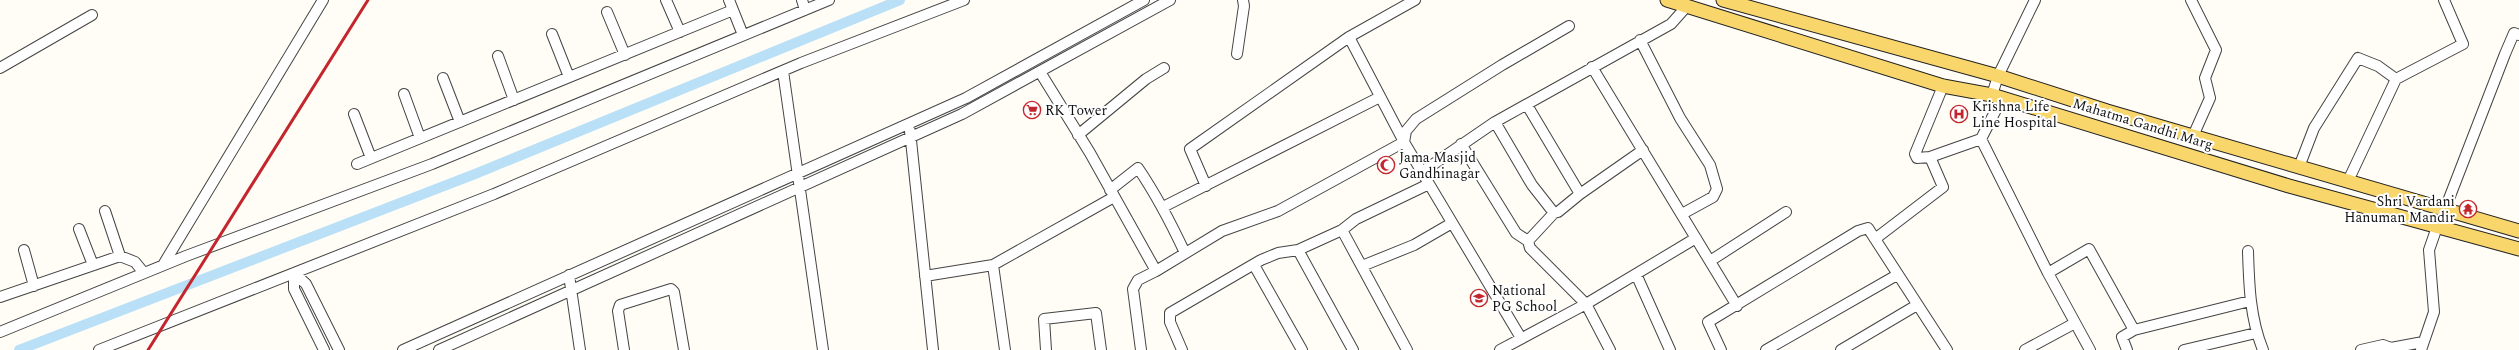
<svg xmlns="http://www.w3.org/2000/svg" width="2519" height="350" font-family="Spectral,serif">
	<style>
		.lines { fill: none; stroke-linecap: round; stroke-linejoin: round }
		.canal { stroke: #b9e0f7; stroke-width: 10 }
		.minor-casing { stroke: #444; stroke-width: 12 }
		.major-casing { stroke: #222; stroke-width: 15 }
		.minor { stroke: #fff; stroke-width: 10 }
		.major { stroke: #f9d66b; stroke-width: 13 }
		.rail { stroke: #c4262e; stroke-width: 3 }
		.labels { text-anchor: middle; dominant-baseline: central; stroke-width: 4; stroke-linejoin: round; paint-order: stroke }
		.poi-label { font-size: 14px; fill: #111; stroke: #fff; text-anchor: start }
		.street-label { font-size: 14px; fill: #111; stroke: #fff }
	</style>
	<rect width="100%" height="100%" fill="#fffdf5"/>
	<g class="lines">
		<path class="canal" d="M 19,350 L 475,174 L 900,0"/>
		<defs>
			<path id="minor" d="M 666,0 L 680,32
				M 729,0 L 743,35
				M 802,0 L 805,10
				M 2191,0 L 2216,50 L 2205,78 L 2210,98 L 2193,136
				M 607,12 L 625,55
				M 552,34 L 569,77
				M 1349,37 L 1404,142 L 1521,338
				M 1640,40 L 1680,118 L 1710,165 L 1717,189 L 1713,197 L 1682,214
				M 1237,54 L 1244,6 L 1243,0
				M 498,56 L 514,100
				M 1592,67 L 1737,306
				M 0,68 L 92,15
				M 783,71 L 823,350
				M 1040,72 L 1090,153 L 1156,271 L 1138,280 L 1133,289 L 1141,350
				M 443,78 L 460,122
				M 1943,86 L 1915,154 L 1917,158 L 1930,157 L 1981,139 L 2048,273 L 2090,350
				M 404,94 L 420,138
				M 1992,95 L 1998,76 L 2035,0
				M 1527,105 L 1580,194
				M 354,114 L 371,158
				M 1495,122 L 1532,185 L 1554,213
				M 910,131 L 933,350
				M 1078,135 L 1146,79 L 1164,68
				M 1981,139 L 2002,98
				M 1461,144 L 1516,233 L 1528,241 L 1530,248 L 1586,304 L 1610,350
				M 357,164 L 733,10
				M 2299,167 L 2314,128 L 2358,58 L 2378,66 L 2396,79
				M 1422,172 L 1495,122 L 1671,24 L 1687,6
				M 2348,181 L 2396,79 L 2463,44 L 2444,0
				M 1206,186 L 1190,149 L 1349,37 L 1415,0
				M 1110,190 L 1138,168 C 1157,196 1171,223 1185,253
				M 1163,207 L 1380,97
				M 2445,209 L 2505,54 L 2514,33 L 2519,35
				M 105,211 L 120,256
				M 79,229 L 93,265
				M 1342,230 L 1407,350
				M 1875,239 L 1947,350
				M 1528,241 L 1554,213 L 1558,212 L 1580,194 L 1643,150
				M 24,250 L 34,286
				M 1298,250 L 1353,350
				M 2248,251 C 2249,285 2250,318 2263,350
				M 1710,261 L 1786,212
				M 163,265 L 323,0
				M 1254,265 L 1302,350
				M 1362,266 L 1414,245 L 1452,223
				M 1156,271 L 1222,231 L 1278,211 L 1404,142 L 1406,131 L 1416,119 L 1502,65 L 1569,26
				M 294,273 L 306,284 L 339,350
				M 294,273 L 294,289 L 324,350
				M 2048,273 L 2089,249 L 2134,330 L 2250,301
				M 1636,274 L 1670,350
				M 569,275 L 580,350
				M 925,276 L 993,265
				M 0,297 L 120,256 L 135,262 L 144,273
				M 0,332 L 186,256 L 432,164 L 829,0
				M 99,350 L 494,194 L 801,63 L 964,0
				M 403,350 L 966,98 L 1144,0
				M 439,350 L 962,114 L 1170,0
				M 624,350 L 618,311 L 620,305 L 671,289 L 674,292 L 684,350
				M 1005,350 L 993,265 L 1114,197
				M 1046,350 L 1044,319 L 1096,313 L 1101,350
				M 1182,350 L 1170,322 L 1170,313 L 1261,260 L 1278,253 L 1298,250 L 1342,230 L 1356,219 L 1429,184
				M 1500,350 L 1586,304 L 1696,238
				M 1721,350 L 1708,322 L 1858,231 L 1868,228 L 1875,239 L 1943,187 L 1930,157
				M 1766,350 L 1897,275
				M 1841,350 L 1917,305
				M 2025,350 L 2075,323
				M 2127,350 L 2122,337 L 2134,330
				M 2184,350 L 2256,333
				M 2361,350 L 2383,345 L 2391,348 L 2423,342
				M 2421,350 L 2434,312 L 2429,250 L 2437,227"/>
			<path id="major" d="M 1667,0 L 1943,86 L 1992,95 L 2289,186 L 2519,249
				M 1723,0 L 1998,76 L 2107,111 L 2519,231"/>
		</defs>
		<use href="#minor" class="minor-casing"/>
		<use href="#major" class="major-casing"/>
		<use href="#minor" class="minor"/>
		<use href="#major" class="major"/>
		<path class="rail" d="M 148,350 L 368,0"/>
	</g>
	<defs>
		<symbol id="supermarket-ring" viewBox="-11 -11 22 22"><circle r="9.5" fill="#fff" stroke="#c4262e" stroke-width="1.5"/><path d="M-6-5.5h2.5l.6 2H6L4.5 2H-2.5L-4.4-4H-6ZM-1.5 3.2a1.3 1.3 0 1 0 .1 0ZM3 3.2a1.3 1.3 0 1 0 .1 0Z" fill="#c4262e"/></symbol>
		<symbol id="hospital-ring" viewBox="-11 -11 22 22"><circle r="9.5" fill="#fff" stroke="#c4262e" stroke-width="1.5"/><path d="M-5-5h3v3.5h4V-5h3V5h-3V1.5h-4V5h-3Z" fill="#c4262e"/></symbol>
		<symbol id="mosque-ring" viewBox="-11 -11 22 22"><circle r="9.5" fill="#fff" stroke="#c4262e" stroke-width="1.5"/><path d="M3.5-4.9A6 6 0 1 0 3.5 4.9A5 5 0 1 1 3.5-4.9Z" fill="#c4262e"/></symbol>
		<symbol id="temple-ring" viewBox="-11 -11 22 22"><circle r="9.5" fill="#fff" stroke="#c4262e" stroke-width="1.5"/><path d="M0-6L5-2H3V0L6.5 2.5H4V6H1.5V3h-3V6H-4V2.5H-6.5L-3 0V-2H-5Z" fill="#c4262e"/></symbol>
		<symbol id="school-ring" viewBox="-11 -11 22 22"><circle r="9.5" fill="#fff" stroke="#c4262e" stroke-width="1.5"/><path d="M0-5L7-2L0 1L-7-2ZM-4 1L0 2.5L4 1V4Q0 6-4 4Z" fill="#c4262e"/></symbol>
	</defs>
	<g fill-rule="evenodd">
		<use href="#supermarket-ring" x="1022" y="100" width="20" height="20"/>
		<use href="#hospital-ring" x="1949" y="104" width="20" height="20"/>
		<use href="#mosque-ring" x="1376" y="155" width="20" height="20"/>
		<use href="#temple-ring" x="2458" y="199" width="20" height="20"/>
		<use href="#school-ring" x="1469" y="288" width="20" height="20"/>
	</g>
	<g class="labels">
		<g class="poi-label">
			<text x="1972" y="106">Krishna Life<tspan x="1972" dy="16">Line Hospital</tspan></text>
			<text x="1045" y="110">RK Tower</text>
			<text x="1399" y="157">Jama Masjid<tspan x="1399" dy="16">Gandhinagar</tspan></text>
			<text x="2455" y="201" text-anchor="end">Shri Vardani<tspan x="2455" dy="16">Hanuman Mandir</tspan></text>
			<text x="1492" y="290">National<tspan x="1492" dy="16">PG School</tspan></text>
		</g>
		<g class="street-label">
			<text transform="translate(2143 124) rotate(17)">Mahatma Gandhi Marg</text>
		</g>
	</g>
</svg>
